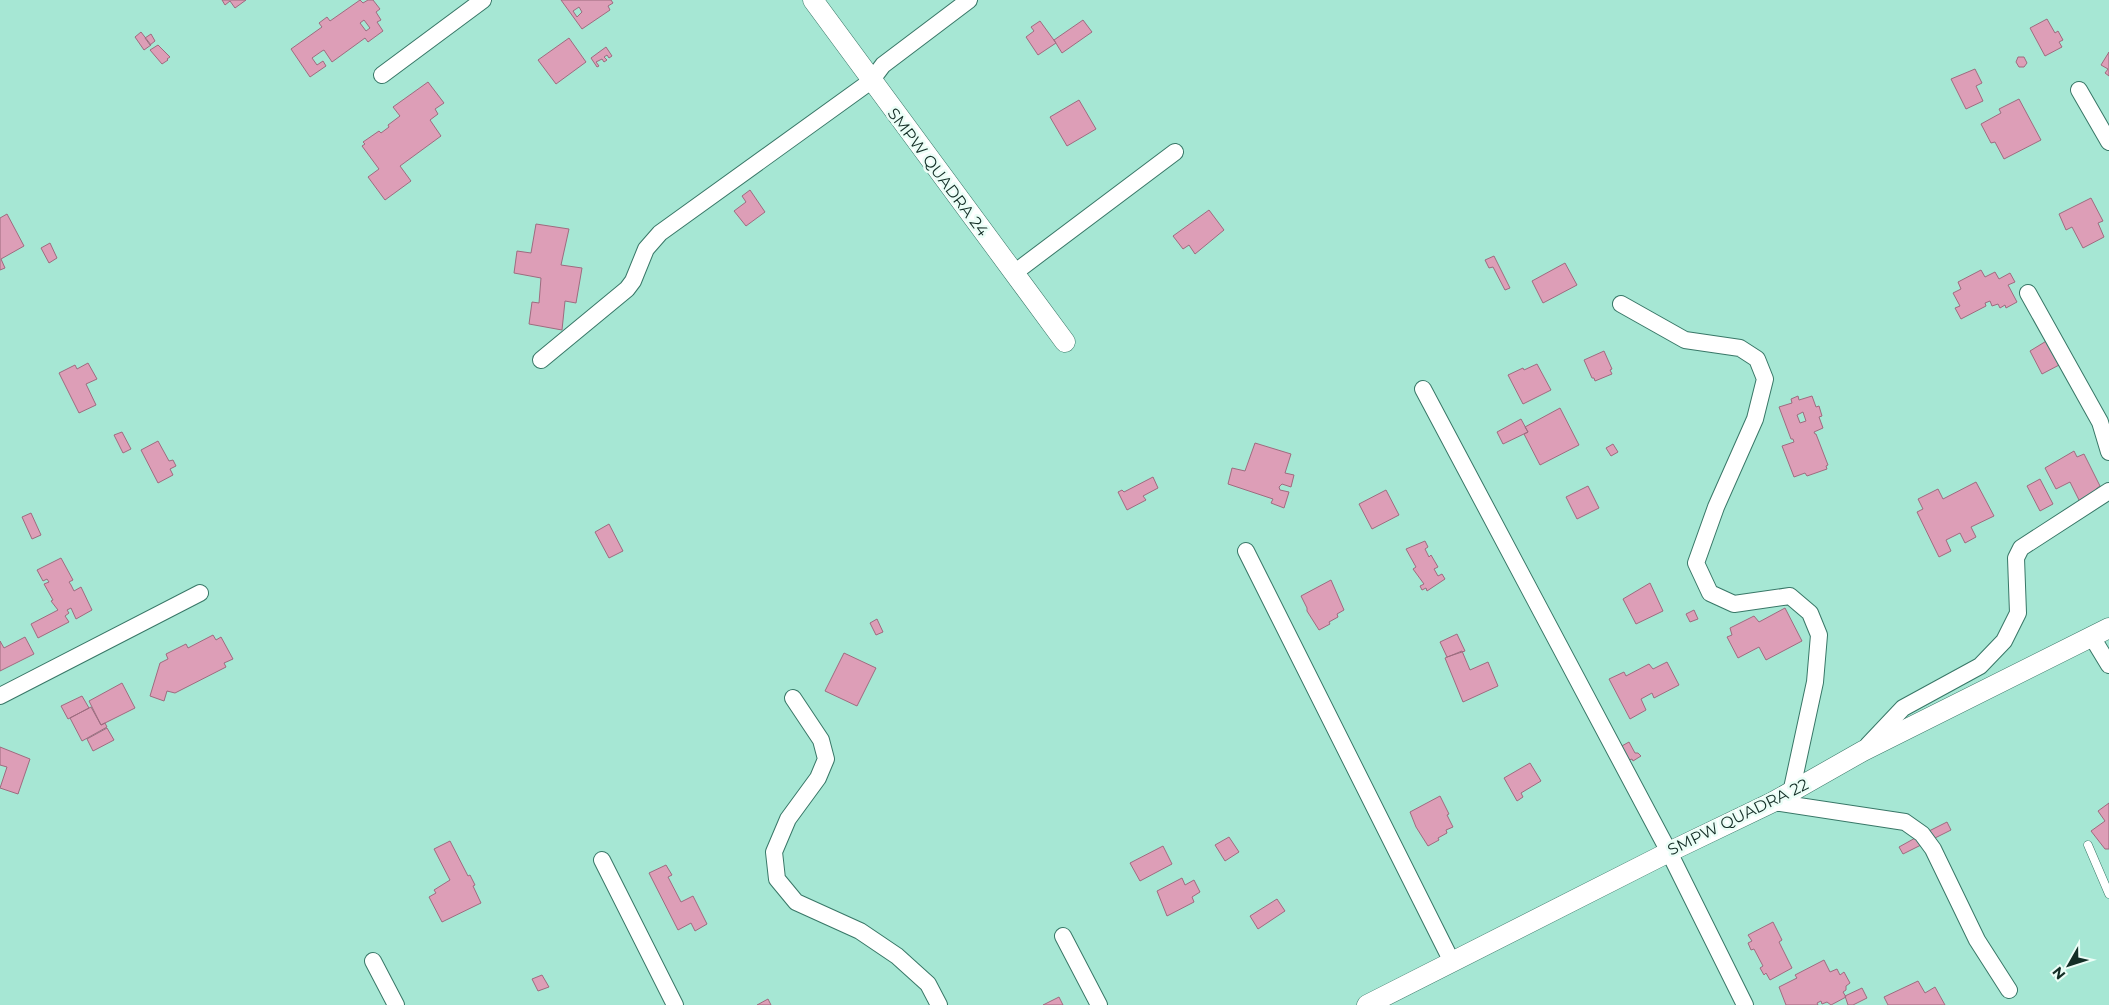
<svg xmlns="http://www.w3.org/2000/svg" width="2109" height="1005" font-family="Montserrat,sans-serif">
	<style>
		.building { fill: #dd9eb7; stroke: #9e6b7f; fill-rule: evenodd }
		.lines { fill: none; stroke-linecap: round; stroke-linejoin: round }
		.service-casing { stroke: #387767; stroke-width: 9 }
		.minor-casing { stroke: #387767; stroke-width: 18 }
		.tertiary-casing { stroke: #387767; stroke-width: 21 }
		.service { stroke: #fff; stroke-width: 8 }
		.minor { stroke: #fff; stroke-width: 16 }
		.tertiary { stroke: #fff; stroke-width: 20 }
		.labels { text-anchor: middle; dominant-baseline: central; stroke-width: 5; stroke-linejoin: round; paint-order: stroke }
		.street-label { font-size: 16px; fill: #132e26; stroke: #ebfef7 }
	</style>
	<rect width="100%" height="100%" fill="#a6e7d4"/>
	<path class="building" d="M 222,0 L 246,0 L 235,8 L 230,1 L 225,5 Z
		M 360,0 L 363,3 L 368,0 L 373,0 L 380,9 L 376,12 L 381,20 L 377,22 L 383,31 L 368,42 L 365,38 L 332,62 L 324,50 L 322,51 L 312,58 L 317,65 L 323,61 L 326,66 L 310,77 L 291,49 L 322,27 L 319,23 L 327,17 L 330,21 ZM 364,20 L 370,28 L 366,31 L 360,23 Z
		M 561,0 L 611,0 L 613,3 L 608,6 L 610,10 L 582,29 ZM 579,7 L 582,12 L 577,17 L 573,11 Z
		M 2047,19 L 2055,33 L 2058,31 L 2063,40 L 2059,42 L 2062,47 L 2045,56 L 2030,28 Z
		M 1083,20 L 1092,32 L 1062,53 L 1054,40 Z
		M 1040,21 L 1056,43 L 1038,55 L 1026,37 L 1034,31 L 1031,27 Z
		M 141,32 L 151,45 L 144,50 L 135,37 Z
		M 151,34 L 155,41 L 150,45 L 145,38 Z
		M 569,38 L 586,62 L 556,84 L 538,60 Z
		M 158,45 L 170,57 L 167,59 L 168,60 L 162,64 L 150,50 Z
		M 606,47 L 612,56 L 609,58 L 607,55 L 604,57 L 607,60 L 604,62 L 602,59 L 596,62 L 599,66 L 597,67 L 591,58 Z
		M 2109,52 L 2109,76 L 2105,73 L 2108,69 L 2101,65 Z
		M 2018,57 L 2024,57 L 2027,63 L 2024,67 L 2019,67 L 2016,62 Z
		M 1975,69 L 1982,83 L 1976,86 L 1983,101 L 1966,109 L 1951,79 Z
		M 428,82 L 444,103 L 435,109 L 438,114 L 430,120 L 441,136 L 400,166 L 411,181 L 385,200 L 368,177 L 379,169 L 362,146 L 365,144 L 363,142 L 379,131 L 381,133 L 389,127 L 388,125 L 400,116 L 393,107 Z
		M 2019,99 L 2041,140 L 2004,159 L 1995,142 L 1991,143 L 1981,124 L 2001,113 L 1999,109 Z
		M 1079,100 L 1096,129 L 1067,146 L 1050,117 Z
		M 750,190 L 765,212 L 746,226 L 734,211 L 746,202 L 742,196 Z
		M 2091,198 L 2103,221 L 2098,223 L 2104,237 L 2083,248 L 2072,227 L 2066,230 L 2059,214 Z
		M 1209,210 L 1224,230 L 1195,254 L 1189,245 L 1183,249 L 1173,236 Z
		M 7,214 L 24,246 L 1,259 L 5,268 L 0,270 L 0,218 Z
		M 536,224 L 569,229 L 561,265 L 582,268 L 576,303 L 565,301 L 562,330 L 529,324 L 532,302 L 539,303 L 541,278 L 514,273 L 517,251 L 531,253 Z
		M 50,243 L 57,258 L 49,263 L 41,248 Z
		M 1494,256 L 1510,288 L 1505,290 L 1493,267 L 1489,268 L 1485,260 Z
		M 1565,263 L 1577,285 L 1543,303 L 1532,281 Z
		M 1981,270 L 1985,277 L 1995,272 L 1999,279 L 2010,273 L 2015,282 L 2008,285 L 2017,302 L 2006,308 L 2005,305 L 2000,308 L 1998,304 L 1992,306 L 1990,301 L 1985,303 L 1986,306 L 1961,319 L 1955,308 L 1960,306 L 1953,293 L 1961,289 L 1958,282 Z
		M 2048,340 L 2061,364 L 2042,374 L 2030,351 Z
		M 1604,351 L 1612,369 L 1610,370 L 1612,374 L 1595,381 L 1594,378 L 1592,378 L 1584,360 Z
		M 88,363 L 97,379 L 86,384 L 96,405 L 79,413 L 59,373 L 75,365 L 77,369 Z
		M 1537,364 L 1551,390 L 1523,404 L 1508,375 L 1523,368 L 1524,370 Z
		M 1798,396 L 1799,400 L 1812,396 L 1816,407 L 1819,406 L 1822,416 L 1819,417 L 1823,428 L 1814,432 L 1815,434 L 1816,434 L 1828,465 L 1826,466 L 1827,469 L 1807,476 L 1805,473 L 1794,477 L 1782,446 L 1794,442 L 1793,439 L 1791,439 L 1779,407 L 1792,403 L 1791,399 ZM 1803,412 L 1806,421 L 1800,423 L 1797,415 Z
		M 1560,408 L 1579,445 L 1540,465 L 1524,434 L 1528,432 L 1525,427 Z
		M 1521,419 L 1528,432 L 1503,444 L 1497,432 Z
		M 122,432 L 131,449 L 123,453 L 114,435 Z
		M 158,441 L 169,461 L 173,460 L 176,466 L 170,469 L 173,475 L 158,483 L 141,450 Z
		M 1255,443 L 1291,454 L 1285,473 L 1294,475 L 1291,487 L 1282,484 L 1279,487 L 1280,490 L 1289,492 L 1284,508 L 1271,503 L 1273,499 L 1228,484 L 1232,468 L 1245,471 Z
		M 1613,444 L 1618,452 L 1611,456 L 1606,448 Z
		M 2074,451 L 2077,457 L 2084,454 L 2100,486 L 2096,489 L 2100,497 L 2082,506 L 2070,482 L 2056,489 L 2045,468 Z
		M 1153,477 L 1158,488 L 1143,496 L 1146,500 L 1127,510 L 1118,492 L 1122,490 L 1124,492 Z
		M 2040,479 L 2053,504 L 2040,511 L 2027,486 Z
		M 1976,482 L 1994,516 L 1971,527 L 1976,537 L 1965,543 L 1960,533 L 1946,540 L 1951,551 L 1939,557 L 1917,512 L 1923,509 L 1918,499 L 1938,489 L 1943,499 Z
		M 1588,486 L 1599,508 L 1577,519 L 1566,497 Z
		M 1386,490 L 1399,515 L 1372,529 L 1359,504 Z
		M 31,513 L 41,535 L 32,539 L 22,517 Z
		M 609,524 L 623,551 L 609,558 L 595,532 Z
		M 1425,541 L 1428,547 L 1425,549 L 1429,557 L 1431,555 L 1438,567 L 1434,569 L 1438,576 L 1442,574 L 1445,579 L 1427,591 L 1426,588 L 1422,590 L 1420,586 L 1424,584 L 1413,569 L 1416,567 L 1406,549 Z
		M 61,558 L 73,580 L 69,582 L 71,585 L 74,591 L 81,587 L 92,610 L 76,619 L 71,608 L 67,610 L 69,613 L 65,616 L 69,622 L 38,638 L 31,624 L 58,610 L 51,601 L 53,600 L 44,584 L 49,582 L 47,579 L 43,581 L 37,570 Z
		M 1331,580 L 1344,610 L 1337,614 L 1338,617 L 1329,622 L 1330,624 L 1319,630 L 1307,611 L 1307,608 L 1301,596 Z
		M 1650,583 L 1663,611 L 1636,624 L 1623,599 Z
		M 1785,608 L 1802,641 L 1766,660 L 1759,647 L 1738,658 L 1727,637 L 1732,635 L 1730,628 L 1754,616 L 1759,622 Z
		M 1694,610 L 1698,619 L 1690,622 L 1686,614 Z
		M 877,619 L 883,632 L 876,635 L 870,623 Z
		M 1457,634 L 1465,651 L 1447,657 L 1440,642 Z
		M 213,635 L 216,640 L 221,637 L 233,659 L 224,663 L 226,667 L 175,693 L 167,691 L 164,701 L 150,696 L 160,663 L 168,659 L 166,654 L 186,644 L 188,648 Z
		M 25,637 L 34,654 L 0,671 L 0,641 L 4,648 Z
		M 1462,651 L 1470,670 L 1488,662 L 1498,686 L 1463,702 L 1445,658 Z
		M 844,653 L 876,668 L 857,706 L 825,691 Z
		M 1667,662 L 1679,685 L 1654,698 L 1652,693 L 1641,699 L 1646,710 L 1630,719 L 1609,679 L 1624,672 L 1626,676 L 1649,664 L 1653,669 Z
		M 122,683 L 135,708 L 101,725 L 89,701 Z
		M 82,696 L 89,708 L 68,719 L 61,706 Z
		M 91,707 L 101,725 L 105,723 L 107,727 L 82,741 L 70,718 Z
		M 107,728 L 114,740 L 93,751 L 87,739 Z
		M 1629,742 L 1635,753 L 1638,753 L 1641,756 L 1633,761 L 1632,759 L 1627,761 L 1620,747 Z
		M 0,747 L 30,759 L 18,794 L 0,788 L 7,767 L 0,765 Z
		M 1530,763 L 1541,781 L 1521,793 L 1523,797 L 1517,801 L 1504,778 Z
		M 1440,796 L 1449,814 L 1447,815 L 1453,827 L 1446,830 L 1447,833 L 1438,838 L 1439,840 L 1428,846 L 1416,827 L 1410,812 Z
		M 2109,803 L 2109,849 L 2105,849 L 2091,831 L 2105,821 L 2098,811 Z
		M 1947,822 L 1951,830 L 1933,839 L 1929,831 Z
		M 1229,837 L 1239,852 L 1225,861 L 1215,845 Z
		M 1917,837 L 1921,845 L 1903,854 L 1899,847 Z
		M 450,841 L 468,876 L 470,875 L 475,885 L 473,886 L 481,903 L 442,922 L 429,897 L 436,893 L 434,890 L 450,880 L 434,849 Z
		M 1163,846 L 1172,864 L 1140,881 L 1130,863 Z
		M 666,865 L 672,875 L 668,877 L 681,902 L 693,896 L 707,924 L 695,931 L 691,923 L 678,930 L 649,873 Z
		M 1182,878 L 1185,885 L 1194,880 L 1200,892 L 1192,897 L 1194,902 L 1167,916 L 1157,891 Z
		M 1277,899 L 1285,911 L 1258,929 L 1250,916 Z
		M 1773,922 L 1782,940 L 1779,942 L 1792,968 L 1770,980 L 1766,973 L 1764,975 L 1760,968 L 1763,966 L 1754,949 L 1751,950 L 1748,943 L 1752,941 L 1748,935 Z
		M 1824,960 L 1830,972 L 1837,969 L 1840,975 L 1844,972 L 1850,983 L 1846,986 L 1846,990 L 1843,992 L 1846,997 L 1831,1005 L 1827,1002 L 1822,1004 L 1821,1001 L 1817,1003 L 1818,1005 L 1786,1005 L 1779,987 L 1797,978 L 1795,975 Z
		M 542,975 L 549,987 L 538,991 L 532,979 Z
		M 1918,981 L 1925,993 L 1935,987 L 1945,1005 L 1888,1005 L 1884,997 Z
		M 1862,988 L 1867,998 L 1853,1005 L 1848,1005 L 1845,996 Z
		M 1059,997 L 1063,1005 L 1043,1005 Z
		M 768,999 L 771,1005 L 757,1005 Z"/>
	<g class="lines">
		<defs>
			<path id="service" d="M 2088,845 L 2109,894"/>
			<path id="minor" d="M 382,75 L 483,0
				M 2079,90 L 2109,142
				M 1014,273 L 1175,152
				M 2028,293 L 2100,422 L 2109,452
				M 1621,304 L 1685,340 L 1740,348 L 1757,359 L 1765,379 L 1755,419 L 1716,507 L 1696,563 L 1710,593 L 1734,604 L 1790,596 L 1810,613 L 1819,635 L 1815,682 L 1791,793
				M 541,360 L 627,289 L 633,281 L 646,249 L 660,233 L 871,81 L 883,65 L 969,0
				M 1423,389 L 1669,852 L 1745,1005
				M 1246,551 L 1452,962
				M 2092,637 L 2109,665
				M 0,696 L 200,593
				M 793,698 L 821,740 L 826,759 L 818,778 L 788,819 L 774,852 L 777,879 L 796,902 L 860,931 L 897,956 L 928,984 L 939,1005
				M 1868,745 L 1903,708 L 1980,666 L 2004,641 L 2018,613 L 2016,558 L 2021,548 L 2109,491
				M 1773,802 L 1905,822 L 1922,834 L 1933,849 L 1977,940 L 2009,990
				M 602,860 L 675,1005
				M 1063,936 L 1099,1005
				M 373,961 L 396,1005"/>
			<path id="tertiary" d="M 813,0 L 1065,342
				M 1367,1005 L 1669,852 L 1773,802 L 1863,751 L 2109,628"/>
		</defs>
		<use href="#service" class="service-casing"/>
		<use href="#minor" class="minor-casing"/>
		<use href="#tertiary" class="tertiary-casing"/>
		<use href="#service" class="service"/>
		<use href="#minor" class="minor"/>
		<use href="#tertiary" class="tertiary"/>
	</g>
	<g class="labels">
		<g class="street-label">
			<text transform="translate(938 172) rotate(53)">SMPW QUADRA 24</text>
			<text transform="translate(1738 817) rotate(-26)">SMPW QUADRA 22</text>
		</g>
	</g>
	<g transform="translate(2069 965) rotate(231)" stroke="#ebfef7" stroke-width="4" paint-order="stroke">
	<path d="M0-4L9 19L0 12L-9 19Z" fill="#132e26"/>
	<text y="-8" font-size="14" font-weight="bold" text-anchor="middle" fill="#132e26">N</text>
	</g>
</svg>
